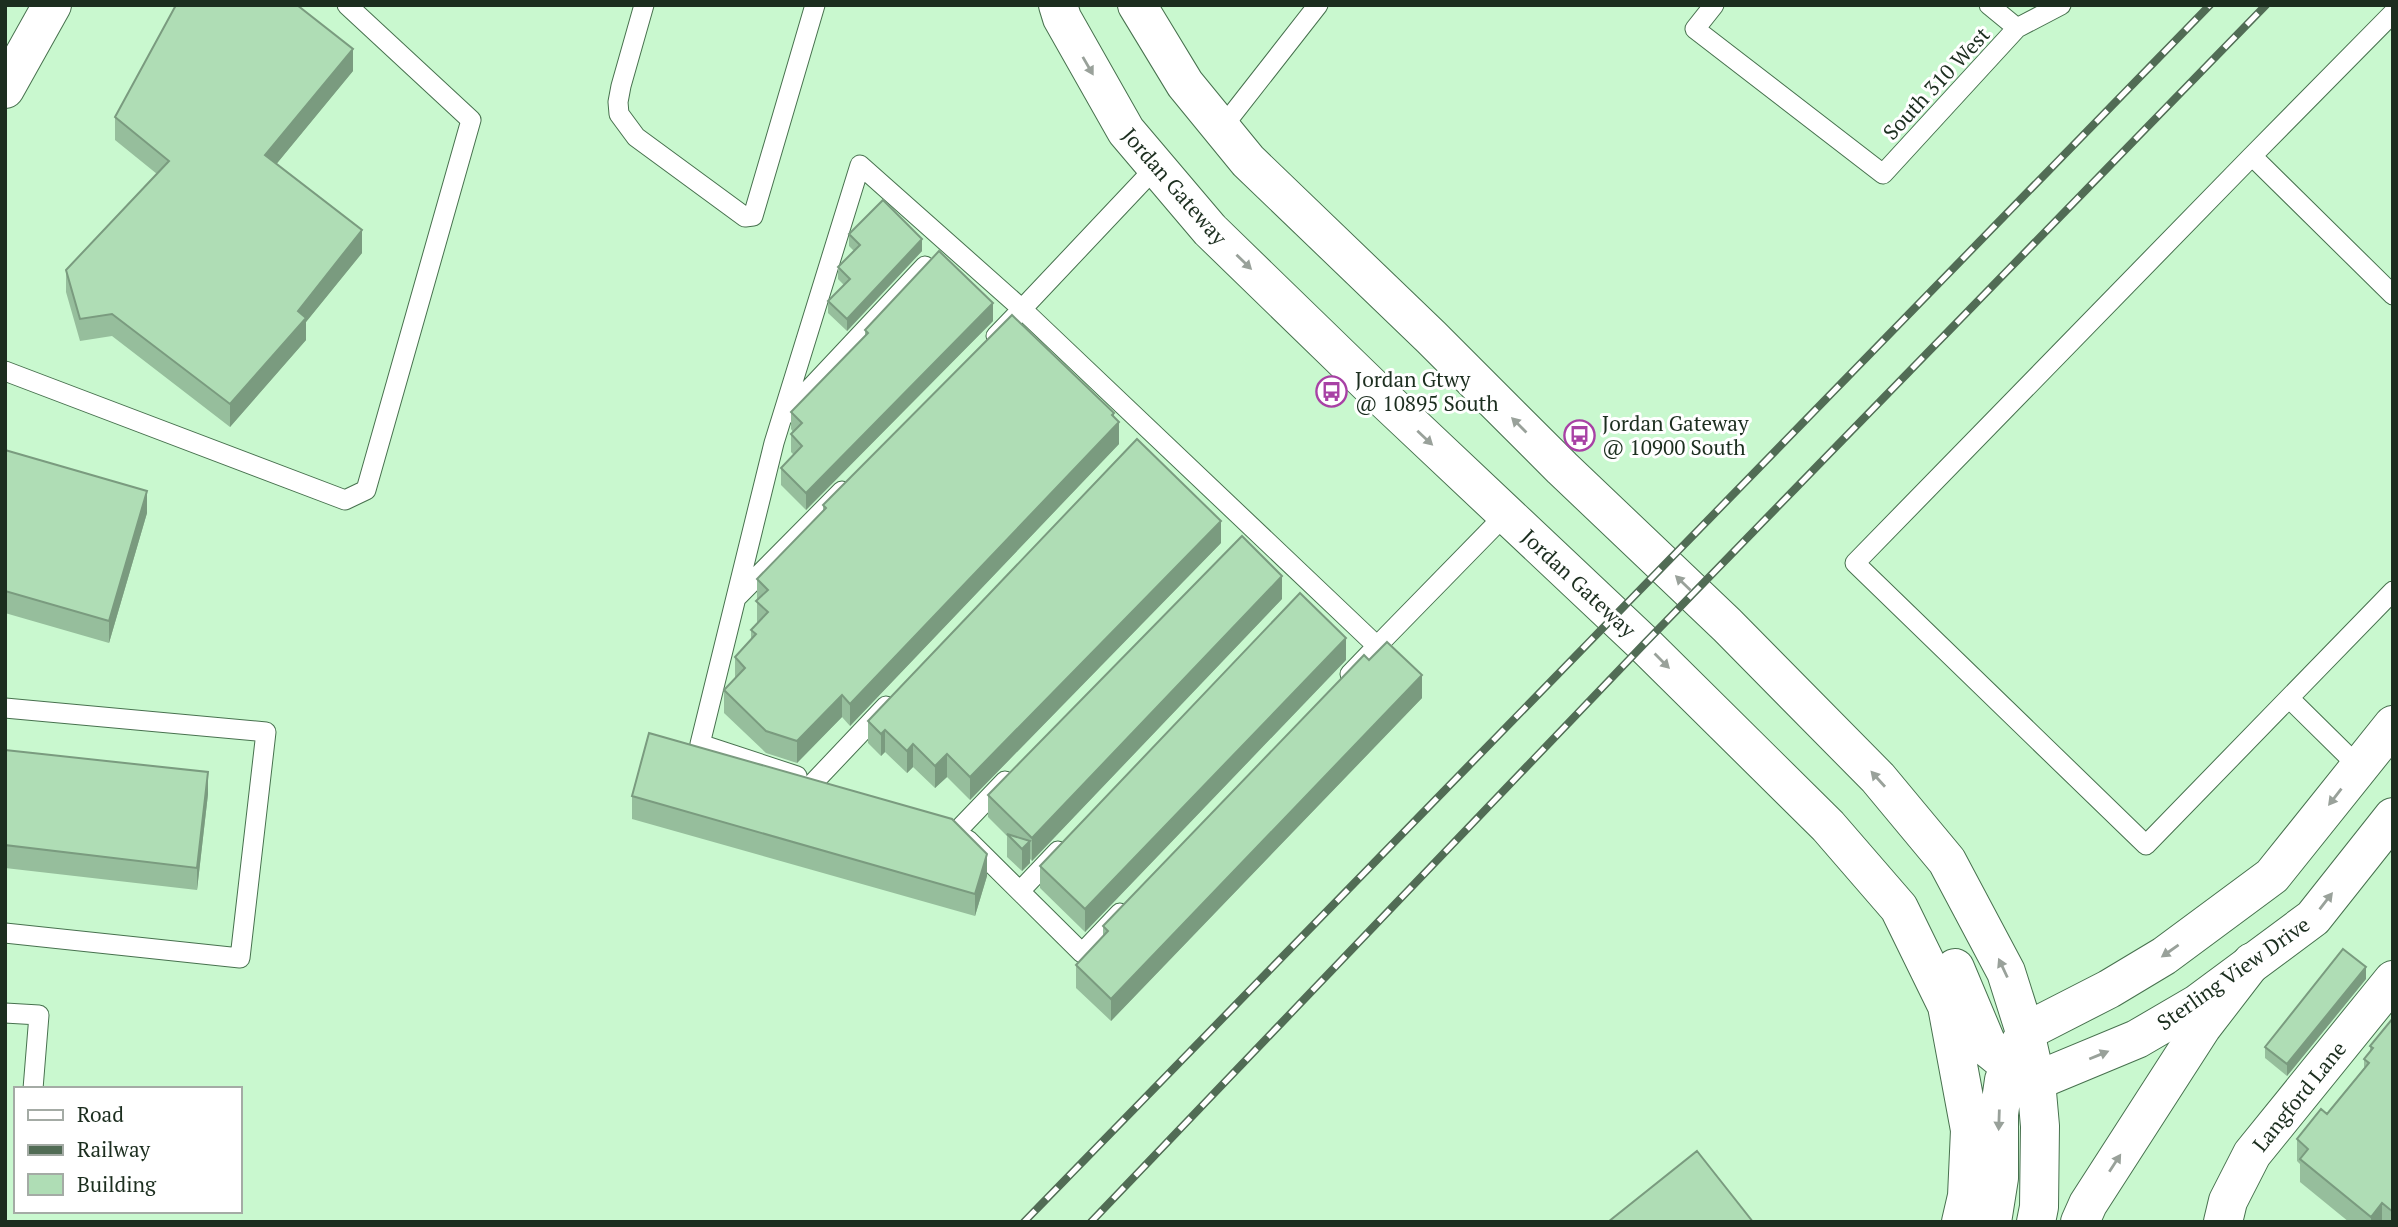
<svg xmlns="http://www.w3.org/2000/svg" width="2398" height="1227" font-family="'PT Serif',serif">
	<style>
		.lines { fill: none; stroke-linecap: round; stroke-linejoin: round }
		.service-casing { stroke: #47714e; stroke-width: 21 }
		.minor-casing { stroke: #47714e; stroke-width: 40 }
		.secondary-casing { stroke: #47714e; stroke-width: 40 }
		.service { stroke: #fff; stroke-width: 19 }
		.minor { stroke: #fff; stroke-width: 38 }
		.secondary { stroke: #fff; stroke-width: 38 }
		.rail-casing { stroke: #516c55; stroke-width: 8 }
		.rail { stroke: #fff; stroke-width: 5; stroke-dasharray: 16; stroke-linecap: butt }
		.wall { fill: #96be9c }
		.shaded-wall { fill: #7a9b7f }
		.building { fill: #afddb5; stroke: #7a9b7f; stroke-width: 2 }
		.oneway { fill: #99a19a }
		.labels { text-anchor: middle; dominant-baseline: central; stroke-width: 6; stroke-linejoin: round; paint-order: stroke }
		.street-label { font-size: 21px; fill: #1c2e1f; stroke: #fff }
		.poi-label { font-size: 21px; fill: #1c2e1f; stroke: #fff; text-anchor: start }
	</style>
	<rect width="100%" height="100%" fill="#c9f8cf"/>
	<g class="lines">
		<defs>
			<path id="service" d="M 644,5 L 621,86 L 618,102 L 619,114 L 636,137 L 745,217 L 753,216 L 815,5
				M 1714,5 L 1695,29 L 1883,174 L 2017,28 L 2061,5
				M 1989,5 L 2017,28
				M 2393,13 L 2252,156 L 2393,295
				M 1221,129 L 1318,5
				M 2252,156 L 1855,563 L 2146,845 L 2393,591
				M 1156,167 L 1022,309 L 1377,646 L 1350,674
				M 5,371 L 345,500 L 366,490 L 471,120 L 347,5
				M 785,415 L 925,266
				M 736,598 L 842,491
				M 1377,646 L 1506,514
				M 2289,698 L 2359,767
				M 5,708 L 266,732 L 240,958 L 5,933
				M 797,776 L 700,744 L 774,443 L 860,165 L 1022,309 L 996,336
				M 814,782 L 886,706
				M 958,830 L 1005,781
				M 968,840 L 1082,953 L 1120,913
				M 1020,891 L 1058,851
				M 5,1013 L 39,1015 L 33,1089"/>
			<path id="minor" d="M 5,89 L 52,5
				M 2025,1032 L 2109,989 L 2164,956 L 2272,876 L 2393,725
				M 2036,1081 L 2137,1039 L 2197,1004 L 2313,918 L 2393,817
				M 2223,1222 L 2228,1201 L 2252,1154 L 2393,980"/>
			<path id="secondary" d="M 1058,5 L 1062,18 L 1126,131 L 1210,230 L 1382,397 L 1644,644 L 1828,826 L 1899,908 L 1947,1006 L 1970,1130 L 1967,1196 L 1961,1222
				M 1137,5 L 1185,84 L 1248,161 L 1431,337 L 1562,468 L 1727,625 L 1878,778 L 1947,861 L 2006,972 L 2025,1032 L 2036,1081 L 2040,1126 L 2039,1207 L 2036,1222
				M 1955,968 L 1989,1049 L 2010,1066 L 2036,1081
				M 1992,1222 L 1999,1178 L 1999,1114 L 2004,1080 L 2020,1043
				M 2080,1222 L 2088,1204 L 2202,1027 L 2252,962"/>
		</defs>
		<use href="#service" class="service-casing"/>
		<use href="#minor" class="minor-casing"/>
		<use href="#secondary" class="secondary-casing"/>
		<use href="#service" class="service"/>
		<use href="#minor" class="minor"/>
		<use href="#secondary" class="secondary"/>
		<defs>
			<path id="rail" d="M 1024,1222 L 2210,5
				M 1091,1222 L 1644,644 L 2266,5"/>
		</defs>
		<use href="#rail" class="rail-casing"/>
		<use href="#rail" class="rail"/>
	</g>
	<path class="wall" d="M 353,71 L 276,164 L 362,253 L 306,322 L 306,340 L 230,427 L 112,336 L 80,341 L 66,292 L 66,270 L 157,174 L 115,140 L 115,117 Z
		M 849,234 L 922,251 L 847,331 L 828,313 L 828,301 L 844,285 L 838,279 L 838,267 L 854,251 L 849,246 Z
		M 993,321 L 806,510 L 781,485 L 781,468 L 794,455 L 791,452 L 791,434 L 793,432 L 791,429 L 791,412 L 865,336 L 865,330 Z
		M 1114,416 L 1119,444 L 850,726 L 842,717 L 797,763 L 766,753 L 724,713 L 724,690 L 735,679 L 735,657 L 751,640 L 751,630 L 757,624 L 757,579 L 823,511 L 823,505 Z
		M 5,450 L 147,513 L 109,643 L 5,613 Z
		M 1221,543 L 970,800 L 947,777 L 935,788 L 913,767 L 907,773 L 885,752 L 881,756 L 868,743 L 868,721 Z
		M 1282,599 L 1032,861 L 1030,859 L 1030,863 L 1022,871 L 1007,857 L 1007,836 L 988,817 L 988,795 Z
		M 1346,660 L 1085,932 L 1040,888 L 1040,866 Z
		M 1369,660 L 1422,698 L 1111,1021 L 1076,988 L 1076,965 L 1103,937 L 1103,926 Z
		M 5,750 L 208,794 L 197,890 L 5,868 Z
		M 632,796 L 987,876 L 975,916 L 632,819 Z
		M 2366,979 L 2287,1076 L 2265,1058 L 2265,1047 Z
		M 2393,1018 L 2393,1222 L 2349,1222 L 2300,1182 L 2300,1164 L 2297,1161 L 2297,1139 L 2327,1114 L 2364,1068 L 2364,1059 L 2370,1052 L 2370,1046 Z"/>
	<path class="shaded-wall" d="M 353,49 L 353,71 L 265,178 L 265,155 Z
		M 362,230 L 362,253 L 306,322 L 306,340 L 230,427 L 230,404 L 298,311 Z
		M 922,239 L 922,251 L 847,331 L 847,319 Z
		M 993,303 L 993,321 L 806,510 L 806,493 Z
		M 1114,413 L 1114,427 L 1119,422 L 1119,444 L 850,726 L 850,704 Z
		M 147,491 L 147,513 L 109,643 L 109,621 Z
		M 1221,521 L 1221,543 L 970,800 L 970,777 Z
		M 1282,576 L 1282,599 L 1032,861 L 1032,838 Z
		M 1346,638 L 1346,660 L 1085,932 L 1085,909 Z
		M 1422,675 L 1422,698 L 1111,1021 L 1111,999 Z
		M 842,695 L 842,717 L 797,763 L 797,741 Z
		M 885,730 L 885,752 L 881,756 L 881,734 Z
		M 913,744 L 913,767 L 907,773 L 907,751 Z
		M 947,754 L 947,777 L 935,788 L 935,766 Z
		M 208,772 L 208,794 L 197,890 L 197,868 Z
		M 1030,841 L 1030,863 L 1022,871 L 1022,849 Z
		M 987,854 L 987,876 L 975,916 L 975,894 Z
		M 2366,967 L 2366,979 L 2287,1076 L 2287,1064 Z
		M 2382,1203 L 2382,1222 L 2371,1222 L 2371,1217 Z"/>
	<path class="building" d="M 176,5 L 297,5 L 353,49 L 265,155 L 362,230 L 298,311 L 306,318 L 230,404 L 112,314 L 80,319 L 66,270 L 169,161 L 115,117 Z
		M 883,200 L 922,239 L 847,319 L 828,301 L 850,279 L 838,267 L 860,245 L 849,234 Z
		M 939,251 L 993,303 L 806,493 L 781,468 L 802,446 L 791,434 L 802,423 L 791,412 L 868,333 L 865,330 Z
		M 1012,315 L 1114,413 L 1112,415 L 1119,422 L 850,704 L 842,695 L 797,741 L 766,731 L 724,690 L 745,668 L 735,657 L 756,634 L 751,630 L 768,612 L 756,601 L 768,590 L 757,579 L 826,508 L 823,505 Z
		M 1137,439 L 1221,521 L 970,777 L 947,754 L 935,766 L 913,744 L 907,751 L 885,730 L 881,734 L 868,721 Z
		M 5,450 L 147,491 L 109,621 L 5,591 Z
		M 1242,536 L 1282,576 L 1032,838 L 988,795 Z
		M 1300,593 L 1346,638 L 1085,909 L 1040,866 Z
		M 1387,642 L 1422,675 L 1111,999 L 1076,965 L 1108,931 L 1103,926 L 1364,655 L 1369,660 Z
		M 649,733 L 952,819 L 987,854 L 975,894 L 632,796 Z
		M 5,750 L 208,772 L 197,868 L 5,845 Z
		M 1007,834 L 1030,841 L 1022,849 Z
		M 2343,949 L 2366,967 L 2287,1064 L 2265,1047 Z
		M 2393,1018 L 2393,1212 L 2382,1203 L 2371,1217 L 2300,1159 L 2308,1149 L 2297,1139 L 2321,1109 L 2327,1114 L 2369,1063 L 2364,1059 L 2373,1048 L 2370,1046 Z
		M 1697,1151 L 1753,1222 L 1608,1222 Z"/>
	<defs><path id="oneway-solid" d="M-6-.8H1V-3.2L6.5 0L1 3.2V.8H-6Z" transform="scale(1.75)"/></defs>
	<g class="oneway">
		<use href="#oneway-solid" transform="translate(1088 66) rotate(60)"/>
		<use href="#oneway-solid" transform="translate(1244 262) rotate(44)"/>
		<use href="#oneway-solid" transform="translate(1519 425) rotate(-135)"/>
		<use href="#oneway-solid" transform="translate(1425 438) rotate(43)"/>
		<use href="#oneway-solid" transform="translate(1683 583) rotate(-136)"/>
		<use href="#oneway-solid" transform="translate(1662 661) rotate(45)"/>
		<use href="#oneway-solid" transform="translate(1878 779) rotate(-132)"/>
		<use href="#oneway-solid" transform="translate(2335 797) rotate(128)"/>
		<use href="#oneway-solid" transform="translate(2326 901) rotate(-52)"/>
		<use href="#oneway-solid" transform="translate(2170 951) rotate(145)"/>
		<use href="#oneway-solid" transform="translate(2003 968) rotate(-115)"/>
		<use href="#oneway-solid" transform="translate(2099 1055) rotate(-22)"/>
		<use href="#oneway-solid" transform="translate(1999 1120) rotate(92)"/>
		<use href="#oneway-solid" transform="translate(2115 1163) rotate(-57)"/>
	</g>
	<defs>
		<symbol id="bus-ring" viewBox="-11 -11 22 22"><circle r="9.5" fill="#fff" stroke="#a841a5" stroke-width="1.5"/><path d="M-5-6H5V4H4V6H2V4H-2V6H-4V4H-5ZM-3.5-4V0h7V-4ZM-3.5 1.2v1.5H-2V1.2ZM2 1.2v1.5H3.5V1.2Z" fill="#a841a5"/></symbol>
	</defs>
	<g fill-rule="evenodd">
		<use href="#bus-ring" x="1314" y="374" width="35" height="35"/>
		<use href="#bus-ring" x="1562" y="418" width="35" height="35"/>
	</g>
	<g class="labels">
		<g class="street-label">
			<text transform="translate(1936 83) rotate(-47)">South 310 West</text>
			<text transform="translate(1175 186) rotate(49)">Jordan Gateway</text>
			<text transform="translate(1579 583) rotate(43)">Jordan Gateway</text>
			<text transform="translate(2233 973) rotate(-35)">Sterling View Drive</text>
			<text transform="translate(2299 1096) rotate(-51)">Langford Lane</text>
		</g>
		<g class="poi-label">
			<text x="1355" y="379">Jordan Gtwy<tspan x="1355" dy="24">@ 10895 South</tspan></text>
			<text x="1602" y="423">Jordan Gateway<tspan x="1602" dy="24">@ 10900 South</tspan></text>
		</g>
	</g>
	<rect width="2398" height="1227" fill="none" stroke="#1c2e1f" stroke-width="14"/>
	<rect x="14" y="1087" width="228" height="126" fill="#ffffff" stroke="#a4aba5" stroke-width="2"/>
	<rect x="28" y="1110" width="35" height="10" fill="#ffffff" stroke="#a4aba5" stroke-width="2"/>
	<text x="77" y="1122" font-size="21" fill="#1c2e1f">Road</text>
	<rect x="28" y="1145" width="35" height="10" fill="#516c55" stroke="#a4aba5" stroke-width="2"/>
	<text x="77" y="1157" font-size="21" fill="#1c2e1f">Railway</text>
	<rect x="28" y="1174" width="35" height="21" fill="#afddb5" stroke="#a4aba5" stroke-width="2"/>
	<text x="77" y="1192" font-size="21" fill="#1c2e1f">Building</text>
</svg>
